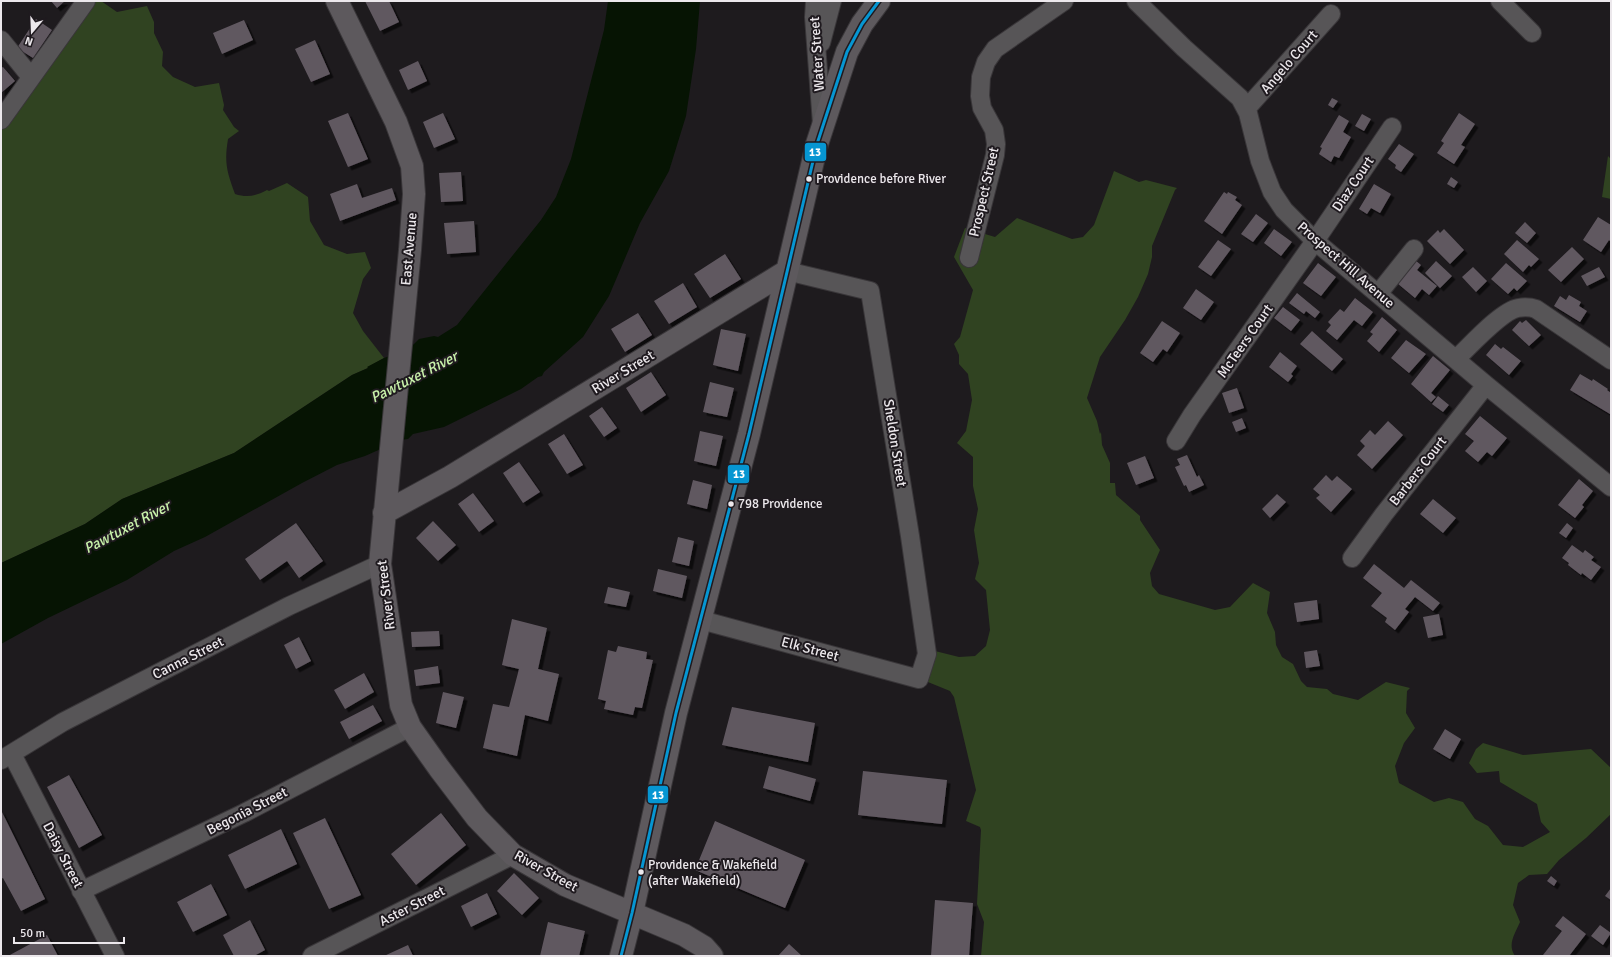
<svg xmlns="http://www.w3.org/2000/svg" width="1612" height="957" font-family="Signika,sans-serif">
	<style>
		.green { fill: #304321 }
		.water { fill: #061403 }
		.building { fill: #615861; filter: url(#shadow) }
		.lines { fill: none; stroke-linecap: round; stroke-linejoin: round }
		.street-casing { stroke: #393639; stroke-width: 20 }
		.secondary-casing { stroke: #393639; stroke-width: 24 }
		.street { stroke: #575557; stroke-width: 18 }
		.secondary { stroke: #5d595d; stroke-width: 22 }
		.bus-1-casing { stroke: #1f1a1f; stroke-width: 6 }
		.bus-1 { stroke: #0696d2; stroke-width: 3 }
		.bus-dot { fill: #ece8ec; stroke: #1f1a1f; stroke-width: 1.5 }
		.labels { text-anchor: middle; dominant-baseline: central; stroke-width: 4; stroke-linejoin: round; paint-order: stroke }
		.bus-label { font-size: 13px; fill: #ece8ec; stroke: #1f1a1f; text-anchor: start }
		.street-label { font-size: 14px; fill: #ece8ec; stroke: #1f1a1f }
		.water-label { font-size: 15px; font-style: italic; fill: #c9f2ab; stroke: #1f1a1f }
		.line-badge { stroke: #1f1a1f; stroke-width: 1.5 }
		.badge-label { font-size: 11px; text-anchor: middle; font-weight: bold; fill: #fff }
	</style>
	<defs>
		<filter id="shadow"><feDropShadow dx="3.5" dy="3.5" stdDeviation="0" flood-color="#0009"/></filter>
	</defs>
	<rect width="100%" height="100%" fill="#1e1b1e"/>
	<path class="green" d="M 82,1 L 101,1 L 117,12 L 147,6 L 154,22 L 154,33 L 163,52 L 162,66 L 173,77 L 195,87 L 219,83 L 224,105 L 223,110 L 234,127 L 239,131 L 228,139 C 224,163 227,172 235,194 C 247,198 256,196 267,190 L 269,191 L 287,183 L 308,197 L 310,221 L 324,245 L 347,254 L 365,252 L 371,268 L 363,279 L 353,313 L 363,331 L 384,358 L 368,367 L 368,368 L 352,375 L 234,453 L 122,499 L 85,524 L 1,563 L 1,115 Z
		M 1608,156 L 1611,159 L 1611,199 L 1602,197 Z
		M 1114,171 L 1139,182 L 1146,180 L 1177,188 L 1175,190 L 1152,246 L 1152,257 L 1148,274 L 1138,297 L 1125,320 L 1100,357 L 1087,398 L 1097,421 L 1100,434 L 1101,432 L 1102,445 L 1110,463 L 1110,483 L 1115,483 L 1116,495 L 1140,516 L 1140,520 L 1160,550 L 1150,573 L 1152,586 L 1159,594 L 1215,610 L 1230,607 L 1253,583 L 1270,592 L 1267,613 L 1275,632 L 1276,645 L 1282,657 L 1293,664 L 1301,681 L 1307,687 L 1327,689 L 1333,694 L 1358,700 L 1386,682 L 1410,688 L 1407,691 L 1406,713 L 1415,728 L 1404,743 L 1395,766 L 1399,783 L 1434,802 L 1449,798 L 1463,802 L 1475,819 L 1488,826 L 1503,845 L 1523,847 L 1550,832 L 1541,822 L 1537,804 L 1500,782 L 1499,771 L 1477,773 L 1469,763 L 1476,749 L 1483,743 L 1523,755 L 1591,749 L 1611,768 L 1611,814 L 1586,838 L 1559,860 L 1547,874 L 1529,875 L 1518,883 L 1513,905 L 1520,922 C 1515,934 1507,944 1515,956 L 981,956 L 984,922 L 977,904 L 981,830 L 980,827 L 966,821 L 976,790 L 954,697 L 950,691 L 923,680 L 927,649 L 959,657 L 975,656 L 986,646 L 990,630 L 986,590 L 975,579 L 979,563 L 974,530 L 978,509 L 973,486 L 973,457 L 957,443 L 966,431 L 972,400 L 968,374 L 959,364 L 959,355 L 954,344 L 960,337 L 973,290 L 954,257 L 965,228 L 995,237 L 1017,218 L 1072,239 L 1083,237 L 1094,225 Z"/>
	<path class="water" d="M 608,1 L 700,1 L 696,49 L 686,116 L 669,171 L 640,223 L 609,296 L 583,337 L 544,372 L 542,376 L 538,377 L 521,389 L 444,427 L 413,434 L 408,439 L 401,440 L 365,456 L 337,465 L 302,483 L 205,537 L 174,551 L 127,580 L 48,618 L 1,644 L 1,563 L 85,524 L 122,499 L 234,453 L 352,375 L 368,368 L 367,367 L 384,358 L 409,349 L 419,339 L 434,336 L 438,337 L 457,325 L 541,220 L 556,197 L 571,159 L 604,30 Z"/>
	<path class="building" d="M 51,1 L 65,1 L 57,8 Z
		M 365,1 L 389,1 L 399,22 L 380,31 Z
		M 36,19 L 52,30 L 33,58 L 17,48 Z
		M 244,20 L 253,40 L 222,54 L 213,33 Z
		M 315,40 L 330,74 L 311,82 L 295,49 Z
		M 418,61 L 427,81 L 408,90 L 399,70 Z
		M 3,67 L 15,81 L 1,93 L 1,68 Z
		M 1332,98 L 1338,101 L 1333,108 L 1328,105 Z
		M 348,113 L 368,159 L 348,167 L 328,121 Z
		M 443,113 L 455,139 L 434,148 L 423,122 Z
		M 1459,113 L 1475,124 L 1461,145 L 1465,147 L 1454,164 L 1437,153 L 1444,143 L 1441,141 Z
		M 1362,114 L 1371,119 L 1364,131 L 1355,126 Z
		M 1339,115 L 1349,121 L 1343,132 L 1351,137 L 1339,158 L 1334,156 L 1331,162 L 1319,154 L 1322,148 L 1320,147 Z
		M 1399,144 L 1414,154 L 1401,172 L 1395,168 L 1396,165 L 1388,159 Z
		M 461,172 L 463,201 L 441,202 L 439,173 Z
		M 1451,177 L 1458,182 L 1454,188 L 1447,184 Z
		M 357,184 L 362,198 L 392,188 L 396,200 L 340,221 L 330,194 Z
		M 1374,184 L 1391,194 L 1380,213 L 1371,208 L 1367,214 L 1359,209 Z
		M 1224,192 L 1227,194 L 1228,192 L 1237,197 L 1235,200 L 1242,205 L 1222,234 L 1204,221 Z
		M 1256,214 L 1268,223 L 1253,242 L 1241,234 Z
		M 1598,217 L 1611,225 L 1611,242 L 1609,240 L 1601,252 L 1583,240 Z
		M 474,221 L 476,252 L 447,254 L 444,223 Z
		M 1525,222 L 1536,233 L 1527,243 L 1515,233 Z
		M 1274,229 L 1292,242 L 1281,256 L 1264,243 Z
		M 1444,229 L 1464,250 L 1450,264 L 1427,241 L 1438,230 L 1440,233 Z
		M 1218,240 L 1231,249 L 1211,276 L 1198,267 Z
		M 1517,240 L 1539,259 L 1531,267 L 1529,265 L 1523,272 L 1504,254 Z
		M 1572,247 L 1584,259 L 1561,282 L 1548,270 Z
		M 725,254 L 741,279 L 710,298 L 694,274 Z
		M 1415,260 L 1421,265 L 1417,270 L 1437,286 L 1429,295 L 1422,289 L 1415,298 L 1397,283 Z
		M 1436,261 L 1452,276 L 1440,288 L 1425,273 Z
		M 1318,263 L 1336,277 L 1321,296 L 1303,283 Z
		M 1506,263 L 1527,281 L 1517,291 L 1514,288 L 1508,294 L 1491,279 Z
		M 1473,267 L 1487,281 L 1476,292 L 1462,277 Z
		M 1599,267 L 1605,277 L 1587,286 L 1581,276 Z
		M 683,283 L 697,307 L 669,324 L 654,301 Z
		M 1196,289 L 1214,302 L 1201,320 L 1183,308 Z
		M 1297,293 L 1320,312 L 1315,318 L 1306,311 L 1304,314 L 1289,303 Z
		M 1569,295 L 1581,302 L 1579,306 L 1587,311 L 1580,322 L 1554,306 L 1560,296 L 1566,300 Z
		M 1355,298 L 1373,312 L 1362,326 L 1354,320 L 1337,340 L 1326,331 L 1331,325 L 1328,322 L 1340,309 L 1344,312 Z
		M 1283,307 L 1300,320 L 1291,331 L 1274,318 Z
		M 638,313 L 652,335 L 625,352 L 611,329 Z
		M 1382,317 L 1397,330 L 1379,352 L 1367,341 L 1373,334 L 1370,332 Z
		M 1526,320 L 1541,335 L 1529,346 L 1512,330 L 1520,321 L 1522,323 Z
		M 1162,321 L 1180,333 L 1167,352 L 1163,349 L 1153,362 L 1140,353 Z
		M 721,329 L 746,334 L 738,371 L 713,365 Z
		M 1312,331 L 1343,359 L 1332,371 L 1300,344 Z
		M 1406,340 L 1426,354 L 1409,373 L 1391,358 Z
		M 1495,344 L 1501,349 L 1503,347 L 1521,361 L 1509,375 L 1486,355 Z
		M 1280,352 L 1297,366 L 1291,374 L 1293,376 L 1288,382 L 1269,367 Z
		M 1433,356 L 1450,370 L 1431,393 L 1436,397 L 1431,402 L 1411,384 Z
		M 651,372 L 666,395 L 641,412 L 626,388 Z
		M 1580,374 L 1592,381 L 1593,379 L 1608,389 L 1607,390 L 1611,393 L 1610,414 L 1570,390 Z
		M 710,382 L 734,388 L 727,417 L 703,412 Z
		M 1237,388 L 1244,408 L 1229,413 L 1222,393 Z
		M 1438,396 L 1449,405 L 1443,412 L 1432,404 Z
		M 602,407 L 617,428 L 604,437 L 589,416 Z
		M 1480,416 L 1507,438 L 1492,456 L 1487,452 L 1478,462 L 1465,451 L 1474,441 L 1465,434 Z
		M 1242,418 L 1246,428 L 1236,432 L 1232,422 Z
		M 1388,421 L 1403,435 L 1372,469 L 1357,455 L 1365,446 L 1360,441 L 1370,430 L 1375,435 Z
		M 700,431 L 723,436 L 716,466 L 694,461 Z
		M 564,434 L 583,465 L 567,474 L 548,444 Z
		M 1187,455 L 1197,477 L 1199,475 L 1204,485 L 1189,492 L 1186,485 L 1184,486 L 1175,467 L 1180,465 L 1177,459 Z
		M 1145,456 L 1154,478 L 1136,485 L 1127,463 Z
		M 519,462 L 540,492 L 523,503 L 503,473 Z
		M 1326,475 L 1332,481 L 1337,476 L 1352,489 L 1331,512 L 1316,498 L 1320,495 L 1313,489 Z
		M 1579,479 L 1593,491 L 1582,505 L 1584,507 L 1575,518 L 1558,505 Z
		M 693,480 L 712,485 L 707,509 L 687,504 Z
		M 473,493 L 494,521 L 479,532 L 458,504 Z
		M 1277,494 L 1286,502 L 1270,518 L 1262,509 Z
		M 1433,499 L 1456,518 L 1443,533 L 1420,514 Z
		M 433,521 L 456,545 L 438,561 L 416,538 Z
		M 296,523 L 323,561 L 299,578 L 287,561 L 260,580 L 245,559 Z
		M 1567,523 L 1573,528 L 1566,538 L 1559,533 Z
		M 678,537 L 694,541 L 689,566 L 672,562 Z
		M 1572,545 L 1583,553 L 1585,550 L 1594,557 L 1591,560 L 1601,567 L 1591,580 L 1582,573 L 1581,575 L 1568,565 L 1569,563 L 1562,558 Z
		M 1374,564 L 1404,588 L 1411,580 L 1440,603 L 1433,611 L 1415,597 L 1405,609 L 1409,612 L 1395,630 L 1385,622 L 1387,618 L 1371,606 L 1382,593 L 1363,578 Z
		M 658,569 L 687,576 L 682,598 L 653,591 Z
		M 608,587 L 630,592 L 626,607 L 604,603 Z
		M 1317,600 L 1319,619 L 1297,622 L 1294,603 Z
		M 1439,614 L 1443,635 L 1428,638 L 1423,617 Z
		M 512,619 L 547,628 L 538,669 L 559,674 L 548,721 L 525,715 L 517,756 L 483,748 L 493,704 L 509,707 L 519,669 L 502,665 Z
		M 439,631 L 440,646 L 412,647 L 411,632 Z
		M 299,637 L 311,661 L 296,669 L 284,645 Z
		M 618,646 L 647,652 L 646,659 L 653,660 L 642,708 L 635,707 L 633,715 L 604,709 L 606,701 L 598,699 L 608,650 L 616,652 Z
		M 1317,650 L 1320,666 L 1306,668 L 1304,652 Z
		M 438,666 L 440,683 L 416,686 L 414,670 Z
		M 364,673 L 374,692 L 345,709 L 334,690 Z
		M 443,692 L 464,697 L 456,728 L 436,723 Z
		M 373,705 L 382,721 L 349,739 L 340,722 Z
		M 732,707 L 815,723 L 808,762 L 722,745 Z
		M 1445,729 L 1461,739 L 1450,759 L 1433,749 Z
		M 769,766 L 816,779 L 810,801 L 763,788 Z
		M 863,771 L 947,780 L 942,824 L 858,815 Z
		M 69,775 L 102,835 L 79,848 L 47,787 Z
		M 1,810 L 45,899 L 21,911 L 3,878 L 1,879 Z
		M 441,813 L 466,845 L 416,885 L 391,854 Z
		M 325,818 L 361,895 L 329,909 L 293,833 Z
		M 715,821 L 805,860 L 785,908 L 695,870 Z
		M 281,829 L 297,864 L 245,889 L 228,855 Z
		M 514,873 L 539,898 L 522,915 L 497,891 Z
		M 1551,876 L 1557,881 L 1554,886 L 1547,881 Z
		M 211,884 L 227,915 L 193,932 L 177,902 Z
		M 1611,888 L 1611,900 L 1605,896 Z
		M 487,893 L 497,914 L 471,927 L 461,906 Z
		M 935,900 L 973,903 L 969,956 L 931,956 Z
		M 1563,916 L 1586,934 L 1569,956 L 1545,956 L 1543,955 L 1562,931 L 1555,926 Z
		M 250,920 L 265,950 L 254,956 L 234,956 L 223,935 Z
		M 548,922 L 585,931 L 579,956 L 540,956 Z
		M 1600,925 L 1611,933 L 1603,945 L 1591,936 Z
		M 47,935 L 58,956 L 8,956 Z
		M 789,944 L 802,956 L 778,956 Z
		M 408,945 L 413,956 L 384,956 Z"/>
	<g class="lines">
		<defs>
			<path id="street" d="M 815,1 L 814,17 L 822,124
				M 1136,1 L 1184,48 L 1240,98 L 1248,113 L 1260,161 L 1272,192 L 1284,210 L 1315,241 L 1486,385 L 1611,487
				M 1500,1 L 1532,33
				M 1,40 L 31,77
				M 821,43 L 832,1
				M 1246,109 L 1331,14
				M 1,120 L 86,1
				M 969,258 L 995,155 L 996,144 L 994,130 L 982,108 L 980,96 L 981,77 L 986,62 L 995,49 L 1064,1
				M 1378,294 L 1414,249
				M 1456,359 C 1469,347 1501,311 1518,308 C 1524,307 1530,307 1536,309 L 1611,360
				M 1176,441 L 1192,415 L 1315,241 L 1392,127
				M 1352,558 L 1384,514 L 1486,385
				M 701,620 L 919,679 L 927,654 L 910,536 L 870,291 L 787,271
				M 12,754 L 115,956
				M 1,760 L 63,722 L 289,606 L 380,564
				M 81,891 L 244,813 L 410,727
				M 312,956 L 513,855"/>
			<path id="secondary" d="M 337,1 L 396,122 L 412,166 L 414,194 L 410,250 L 380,564 L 401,705 L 410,727 L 439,768 L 477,818 L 513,855 L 565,885 L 684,935 L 704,947 L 712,956
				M 384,513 L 450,477 L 787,271
				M 621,956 L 632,913 L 676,713 L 749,434 L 817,144 L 847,52 L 862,24 L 879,1"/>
		</defs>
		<use href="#street" class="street-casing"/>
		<use href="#secondary" class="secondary-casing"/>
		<use href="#street" class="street"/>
		<use href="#secondary" class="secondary"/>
		<defs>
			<path id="bus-1" d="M 621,956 L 632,913 L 676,713 L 749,434 L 817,144 L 847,52 L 862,24 L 879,1"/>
		</defs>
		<use href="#bus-1" class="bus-1-casing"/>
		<use href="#bus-1" class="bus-1"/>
	</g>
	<g class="bus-dot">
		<circle cx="809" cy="179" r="3.5"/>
		<circle cx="731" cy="504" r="3.5"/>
		<circle cx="641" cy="872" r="3.5"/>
	</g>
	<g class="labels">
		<g class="bus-label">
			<text x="816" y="179">Providence before River</text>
			<text x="738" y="504">798 Providence</text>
			<text x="648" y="865">Providence &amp; Wakefield<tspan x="648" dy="16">(after Wakefield)</tspan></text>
		</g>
		<g class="street-label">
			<text transform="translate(817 54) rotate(-94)">Water Street</text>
			<text transform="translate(1289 62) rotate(-49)">Angelo Court</text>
			<text transform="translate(1353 184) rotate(-56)">Diaz Court</text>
			<text transform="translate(984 192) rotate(-77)">Prospect Street</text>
			<text transform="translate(409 249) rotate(-85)">East Avenue</text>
			<text transform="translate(1346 265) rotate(41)">Prospect Hill Avenue</text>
			<text transform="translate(1245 341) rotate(-55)">McTeers Court</text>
			<text transform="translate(623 372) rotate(-31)">River Street</text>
			<text transform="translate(895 443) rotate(81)">Sheldon Street</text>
			<text transform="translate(1418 471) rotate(-52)">Barbers Court</text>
			<text transform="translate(386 595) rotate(-97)">River Street</text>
			<text transform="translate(810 649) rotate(15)">Elk Street</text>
			<text transform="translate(188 658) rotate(-27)">Canna Street</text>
			<text transform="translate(247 811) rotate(-27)">Begonia Street</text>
			<text transform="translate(63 855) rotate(63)">Daisy Street</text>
			<text transform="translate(546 871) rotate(29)">River Street</text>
			<text transform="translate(412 906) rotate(-27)">Aster Street</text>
		</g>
		<g class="water-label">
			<text transform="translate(414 377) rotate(-27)">Pawtuxet River</text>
			<text transform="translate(127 527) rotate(-28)">Pawtuxet River</text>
		</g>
	</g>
	<g class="line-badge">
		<rect x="804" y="142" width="23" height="20" rx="4" fill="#0696d2"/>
		<rect x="727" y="464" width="23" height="20" rx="4" fill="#0696d2"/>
		<rect x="647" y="785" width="22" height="19" rx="4" fill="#0696d2"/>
	</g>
	<g class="badge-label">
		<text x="815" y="156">13</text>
		<text x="739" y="478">13</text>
		<text x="658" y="799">13</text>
	</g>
	<rect width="1612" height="957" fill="none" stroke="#ece8ec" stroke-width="4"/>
	<g transform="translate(32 32) rotate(199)" stroke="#1f1a1f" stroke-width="3" paint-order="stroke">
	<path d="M0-3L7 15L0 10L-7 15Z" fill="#ece8ec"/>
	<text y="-6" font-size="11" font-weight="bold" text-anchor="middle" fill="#ece8ec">N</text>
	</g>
	<path d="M14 937v6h110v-6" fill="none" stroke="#ece8ec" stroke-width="2"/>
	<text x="20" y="937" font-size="12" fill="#ece8ec" stroke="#1f1a1f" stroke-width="3" paint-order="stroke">50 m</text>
</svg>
